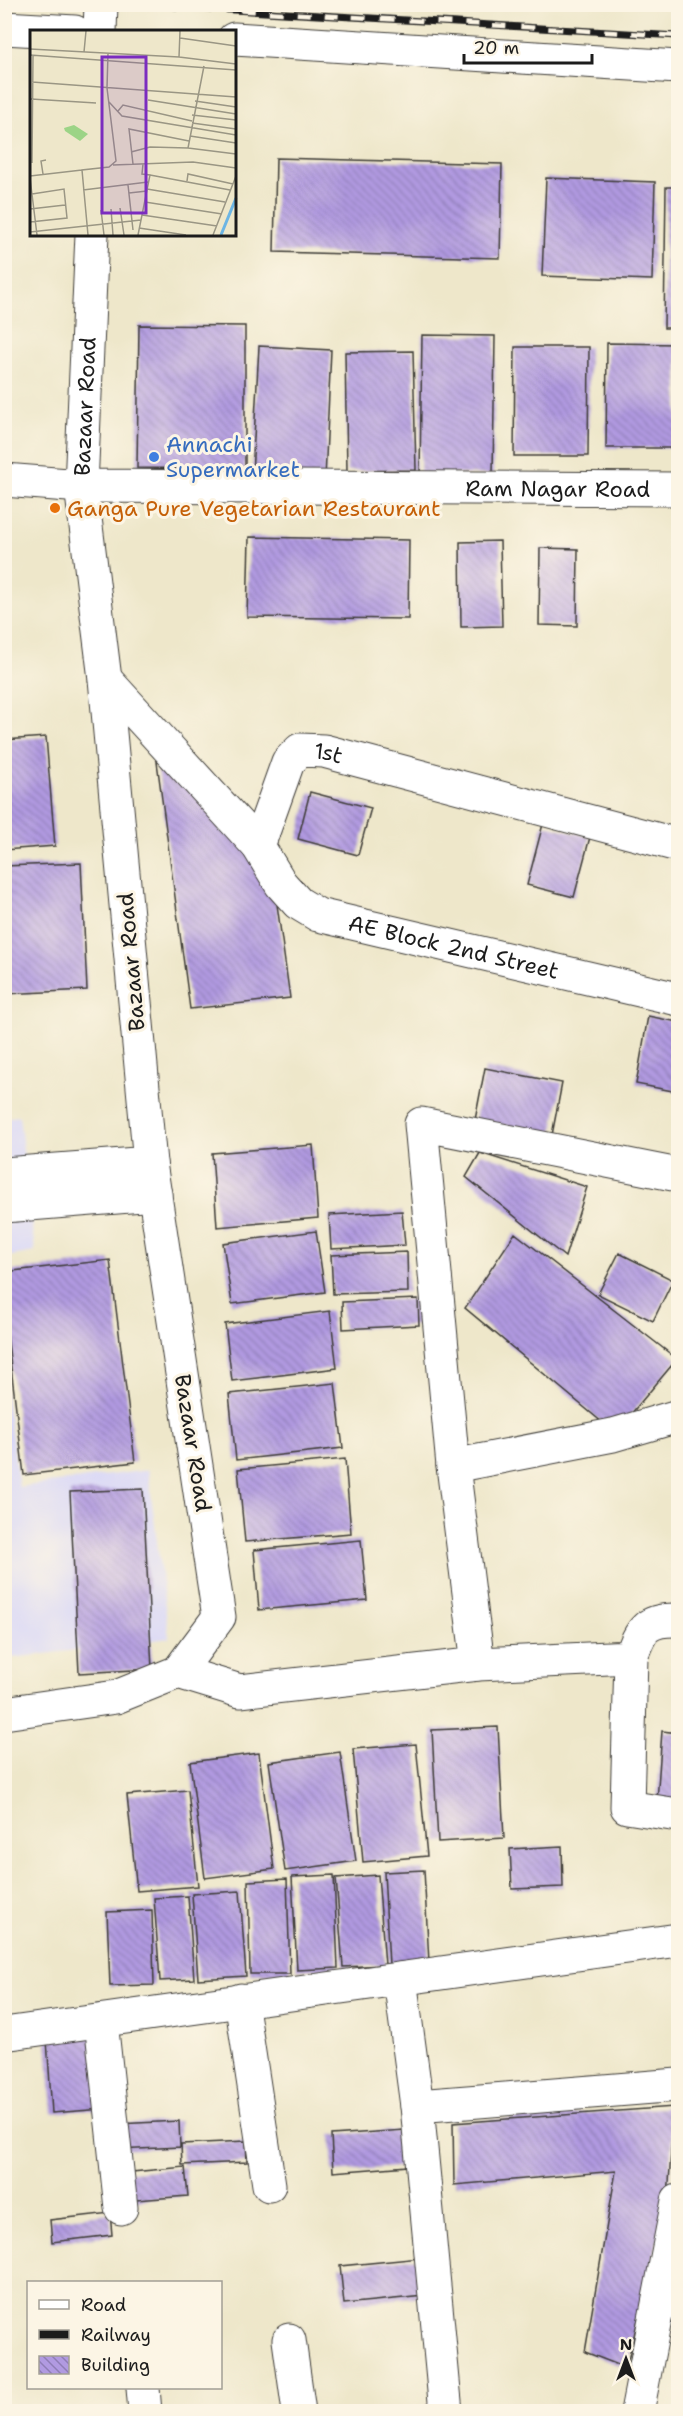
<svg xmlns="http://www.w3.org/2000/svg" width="683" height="2416" font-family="'Shantell Sans',sans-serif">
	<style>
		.built { fill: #d8d7f8 }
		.building { fill: url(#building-back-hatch) }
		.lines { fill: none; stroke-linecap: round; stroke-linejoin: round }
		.minor-casing { stroke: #3c3a36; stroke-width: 35 }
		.major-casing { stroke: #3c3a36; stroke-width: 35 }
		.minor { stroke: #fff; stroke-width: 33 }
		.major { stroke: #fff; stroke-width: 33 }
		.rail-casing { stroke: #1c1c1c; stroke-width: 7 }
		.rail { stroke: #fcf5e5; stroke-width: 4.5; stroke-dasharray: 14; stroke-linecap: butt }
		.shop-dot { fill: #3f7fe0; stroke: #fcf5e5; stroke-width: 2 }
		.food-dot { fill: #e8710a; stroke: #fcf5e5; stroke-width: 2 }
		.labels { text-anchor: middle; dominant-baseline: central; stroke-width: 6; stroke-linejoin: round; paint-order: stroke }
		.street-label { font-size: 22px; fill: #1c1c1c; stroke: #fcf5e5 }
		.shop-label { font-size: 22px; fill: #366cbe; stroke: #fcf5e5; text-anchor: start }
		.food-label { font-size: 22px; fill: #c56008; stroke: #fcf5e5; text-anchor: start }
		.inset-river { fill: none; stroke: #6cb5e4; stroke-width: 3 }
		.inset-road { fill: none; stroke: #9a9684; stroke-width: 1.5 }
		.view { fill: #7b2cbf; fill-opacity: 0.15; stroke: #7b2cbf; stroke-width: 3 }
		.inset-edge { fill: none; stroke: #1c1c1c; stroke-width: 3 }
	</style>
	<defs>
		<pattern id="building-back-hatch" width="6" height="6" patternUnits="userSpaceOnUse" patternTransform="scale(1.5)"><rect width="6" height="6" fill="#b19ae1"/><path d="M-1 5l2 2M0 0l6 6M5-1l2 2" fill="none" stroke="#8f7db6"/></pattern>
	</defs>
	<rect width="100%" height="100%" fill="#fcf5e5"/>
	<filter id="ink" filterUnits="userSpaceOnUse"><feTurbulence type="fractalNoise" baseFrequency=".0167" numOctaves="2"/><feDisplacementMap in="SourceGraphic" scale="12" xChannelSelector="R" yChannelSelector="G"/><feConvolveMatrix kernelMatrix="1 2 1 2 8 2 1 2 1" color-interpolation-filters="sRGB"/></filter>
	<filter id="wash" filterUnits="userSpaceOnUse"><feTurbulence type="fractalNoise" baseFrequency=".008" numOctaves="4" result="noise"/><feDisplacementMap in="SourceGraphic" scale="24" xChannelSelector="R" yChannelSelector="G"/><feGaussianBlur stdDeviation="1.35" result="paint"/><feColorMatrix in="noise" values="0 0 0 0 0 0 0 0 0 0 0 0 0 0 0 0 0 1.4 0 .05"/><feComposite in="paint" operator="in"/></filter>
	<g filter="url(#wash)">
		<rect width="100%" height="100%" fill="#eee7ca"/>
		<path class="built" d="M 19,1116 L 35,1252 L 5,1257 L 5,1118 Z
			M 4,1383 L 19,1487 L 148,1470 L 169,1638 L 5,1659 Z"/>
		<g id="blocks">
			<path class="building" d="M 276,158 L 502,164 L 500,258 L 274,252 Z
				M 546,178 L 655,182 L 652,280 L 542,276 Z
				M 666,187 L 678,187 L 678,328 L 664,328 Z
				M 139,325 L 245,326 L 245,469 L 137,468 Z
				M 422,335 L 495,336 L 493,475 L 420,473 Z
				M 607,343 L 678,344 L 678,448 L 606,448 Z
				M 259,346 L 331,350 L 325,479 L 252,475 Z
				M 515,347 L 589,347 L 588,456 L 514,456 Z
				M 413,351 L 416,470 L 347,471 L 345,352 Z
				M 249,537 L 409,540 L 408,619 L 247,617 Z
				M 500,541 L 502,626 L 461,627 L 460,542 Z
				M 540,548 L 578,549 L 577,626 L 539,625 Z
				M 46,737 L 55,846 L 4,850 L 4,740 Z
				M 176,761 L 274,883 L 290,998 L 190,1009 L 157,762 Z
				M 310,792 L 371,808 L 358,855 L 298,839 Z
				M 543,824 L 590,837 L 574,897 L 527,885 Z
				M 81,863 L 87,990 L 4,994 L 4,866 Z
				M 648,1016 L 678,1022 L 678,1092 L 636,1084 Z
				M 485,1068 L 562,1083 L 552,1135 L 475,1120 Z
				M 313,1145 L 318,1218 L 217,1227 L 212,1153 Z
				M 480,1153 L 587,1187 L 565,1257 L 466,1177 Z
				M 402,1211 L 405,1245 L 331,1249 L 329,1215 Z
				M 316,1231 L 325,1292 L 232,1304 L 223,1243 Z
				M 515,1233 L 677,1359 L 615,1433 L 465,1308 Z
				M 407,1252 L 408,1292 L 333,1294 L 331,1255 Z
				M 619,1253 L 673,1280 L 653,1321 L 598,1294 Z
				M 110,1260 L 135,1462 L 24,1475 L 4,1309 L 4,1272 Z
				M 418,1299 L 419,1325 L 343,1329 L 342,1302 Z
				M 330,1311 L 337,1368 L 232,1381 L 225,1324 Z
				M 335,1383 L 343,1448 L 236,1460 L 229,1394 Z
				M 345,1459 L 351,1533 L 245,1542 L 238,1469 Z
				M 143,1489 L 152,1669 L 79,1673 L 70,1492 Z
				M 361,1540 L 367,1600 L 259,1610 L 254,1550 Z
				M 498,1727 L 504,1838 L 438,1842 L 432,1730 Z
				M 662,1731 L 678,1733 L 678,1803 L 657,1801 Z
				M 416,1744 L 427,1856 L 363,1862 L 353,1749 Z
				M 340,1752 L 356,1861 L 285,1871 L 269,1762 Z
				M 259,1753 L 274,1869 L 205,1878 L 190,1762 Z
				M 188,1790 L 198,1886 L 137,1891 L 127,1795 Z
				M 562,1846 L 563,1887 L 512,1889 L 510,1849 Z
				M 424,1870 L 429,1962 L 389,1965 L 384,1872 Z
				M 334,1875 L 338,1968 L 297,1970 L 292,1877 Z
				M 378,1875 L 385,1965 L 343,1967 L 336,1878 Z
				M 287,1879 L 290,1974 L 250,1974 L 248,1881 Z
				M 240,1891 L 246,1976 L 198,1979 L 192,1894 Z
				M 188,1896 L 194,1979 L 160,1981 L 154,1898 Z
				M 152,1910 L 154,1985 L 110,1986 L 107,1912 Z
				M 97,2036 L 103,2109 L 52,2113 L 47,2040 Z
				M 674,2107 L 668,2198 L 626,2368 L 585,2352 L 616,2171 L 454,2185 L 453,2123 Z
				M 179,2121 L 180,2147 L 117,2150 L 116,2124 Z
				M 405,2130 L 408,2166 L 333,2172 L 331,2135 Z
				M 246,2141 L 247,2162 L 182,2165 L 181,2144 Z
				M 185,2167 L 188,2196 L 123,2201 L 121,2173 Z
				M 110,2213 L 112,2235 L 52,2242 L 50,2220 Z
				M 420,2258 L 424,2296 L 344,2304 L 340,2266 Z"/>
		</g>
	</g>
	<g filter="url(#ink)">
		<use href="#blocks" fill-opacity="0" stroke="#3c3a36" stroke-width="1.5"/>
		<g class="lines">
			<defs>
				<g id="minor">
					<path id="s1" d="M 4,480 L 81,486 L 678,489"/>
					<path id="s2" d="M 105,679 L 258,846 L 281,884 L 298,903 L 318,915 L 678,999"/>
					<path id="s3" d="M 258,846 L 288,762 L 300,750 L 324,751 L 678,845"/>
					<path d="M 4,1174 L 150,1163"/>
					<path d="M 4,1206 L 155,1194"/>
					<path d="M 453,1466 L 613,1435 L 678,1416"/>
					<path d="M 631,1657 L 627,1807 L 678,1815"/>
					<path d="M 478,1664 L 453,1466 L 421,1124 L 678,1175"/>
					<path d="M 178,1672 L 240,1691 L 478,1664 L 631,1657 C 641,1629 646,1619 678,1620"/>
					<path d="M 400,1979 L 417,2106 L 446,2412"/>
					<path d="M 241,2000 L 269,2185"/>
					<path d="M 101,2021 L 121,2208"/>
					<path d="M 4,2034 L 678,1940"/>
					<path d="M 417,2106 L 678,2085"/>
					<path d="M 289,2340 L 299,2412"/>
					<path d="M 143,2388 L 145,2412"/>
					<path d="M 637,2412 L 678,2201"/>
				</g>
				<g id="major">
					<path d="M 4,28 L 75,32"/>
					<path d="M 100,32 L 101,4"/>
					<path d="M 234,39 L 678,67"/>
					<path id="s4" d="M 4,1713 L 116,1697 L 178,1672 L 219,1617 L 150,1163 L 105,679 L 81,486 L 92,234"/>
				</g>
			</defs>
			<use href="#minor" class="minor-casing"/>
			<use href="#major" class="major-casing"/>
			<use href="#minor" class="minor"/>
			<use href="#major" class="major"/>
			<defs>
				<path id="rail" d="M 129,4 L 678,36"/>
			</defs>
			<use href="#rail" class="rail-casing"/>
			<use href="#rail" class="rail"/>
		</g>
	</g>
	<circle class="shop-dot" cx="154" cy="457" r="6"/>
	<circle class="food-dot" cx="55" cy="508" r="6"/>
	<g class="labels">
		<g class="street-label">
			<text stroke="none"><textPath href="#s4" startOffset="1468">Bazaar Road</textPath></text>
			<text stroke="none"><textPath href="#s1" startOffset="554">Ram Nagar Road</textPath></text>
			<text stroke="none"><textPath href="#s3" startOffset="135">1st</textPath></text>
			<text stroke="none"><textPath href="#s2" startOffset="459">AE Block 2nd Street</textPath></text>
			<text transform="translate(131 962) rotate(-95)">Bazaar Road</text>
			<text transform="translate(193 1443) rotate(81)">Bazaar Road</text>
		</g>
		<g class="shop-label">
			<text x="166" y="444">Annachi<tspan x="166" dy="25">Supermarket</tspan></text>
		</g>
		<g class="food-label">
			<text x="67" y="508">Ganga Pure Vegetarian Restaurant</text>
		</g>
	</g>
	<g transform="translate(30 30)">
		<rect width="206" height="206" fill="#eee7ca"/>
		<path d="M 44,95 L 58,104 L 50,111 L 35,101 L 34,98 Z" fill="#9cd486"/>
		<path class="inset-river" d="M 191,205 L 206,168"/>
		<path class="inset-road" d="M 150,8 L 206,16M 0,19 L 149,27 L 206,34M 54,22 L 56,1M 0,25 L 206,40M 149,27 L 150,1M 2,52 L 206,67M 1,69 L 66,73M 118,70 L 206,84M 165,71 L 206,77M 79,72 L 92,86 L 206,105M 88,81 L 93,75 L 162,91M 162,85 L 206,90M 162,93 L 206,99M 160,106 L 206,113M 158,118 L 174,36M 101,122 L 120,117 L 158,118 L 206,124M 2,133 L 3,25M 103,134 L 99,99 L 159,111M 83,135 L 163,132 L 206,138M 13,144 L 11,131 L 16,130M 120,145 L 200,160M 0,146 L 52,140M 0,148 L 7,205M 157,151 L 158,144 L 203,154M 98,155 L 103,200M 117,159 L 195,172M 53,160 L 118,152M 99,163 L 117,161M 115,172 L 192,184M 90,178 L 94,205M 0,179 L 35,175M 81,179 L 83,205M 71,180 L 74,205M 112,185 L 187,196M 0,192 L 37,188 L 34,159 L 2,164M 109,198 L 156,205M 0,202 L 111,190M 58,205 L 52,140 L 79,137 L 86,131 L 77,58 L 78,23M 108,205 L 120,145 L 112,144 L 113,134M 183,205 L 206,146"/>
		<path class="view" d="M 72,27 L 116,27 L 116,183 L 72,183 Z"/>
		<rect width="206" height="206" class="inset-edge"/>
	</g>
	<rect width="683" height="2416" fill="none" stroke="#fcf5e5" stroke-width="24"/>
	<rect x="27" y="2281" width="195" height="108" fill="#fcf5e5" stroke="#a29e95" stroke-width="1.5"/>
	<rect x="39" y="2300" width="30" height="9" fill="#ffffff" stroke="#a29e95" stroke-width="1.5"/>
	<text x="81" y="2311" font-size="18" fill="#1c1c1c">Road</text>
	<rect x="39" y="2330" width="30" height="9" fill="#1c1c1c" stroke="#a29e95" stroke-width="1.5"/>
	<text x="81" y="2341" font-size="18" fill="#1c1c1c">Railway</text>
	<rect x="39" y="2356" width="30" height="18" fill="url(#building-back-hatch)" stroke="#a29e95" stroke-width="1.5"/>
	<text x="81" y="2371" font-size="18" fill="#1c1c1c">Building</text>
	<g transform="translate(626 2359)" stroke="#fcf5e5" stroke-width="4.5" paint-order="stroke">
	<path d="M0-4.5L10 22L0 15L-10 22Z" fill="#1c1c1c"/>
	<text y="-9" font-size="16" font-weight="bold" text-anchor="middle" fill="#1c1c1c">N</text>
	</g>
	<path d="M464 54v9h128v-9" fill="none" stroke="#1c1c1c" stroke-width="3"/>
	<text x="473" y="54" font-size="18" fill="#1c1c1c" stroke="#fcf5e5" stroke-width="4.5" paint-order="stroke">20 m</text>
</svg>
